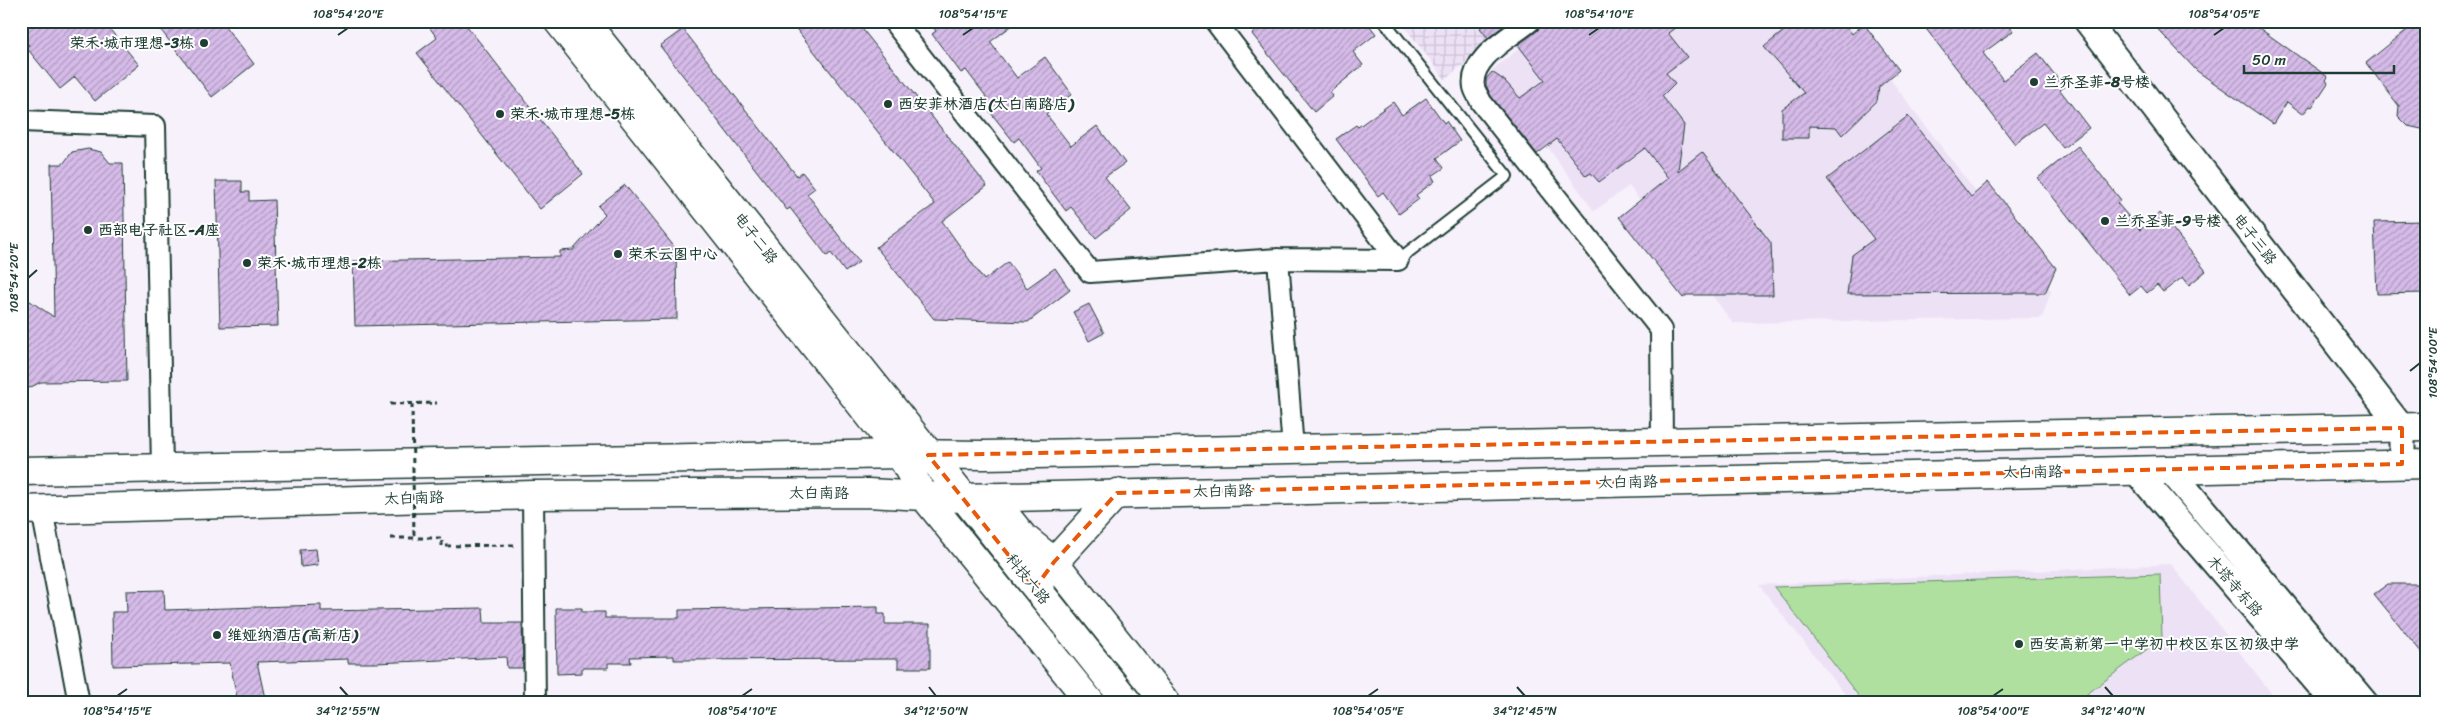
<svg xmlns="http://www.w3.org/2000/svg" width="2447" height="724" font-family="Sriracha,'LXGW WenKai TC',sans-serif">
	<style>
		.built { fill: #ede1f6 }
		.industrial { fill: url(#industrial-grid) }
		.pitch { fill: #afe0a0; stroke: #678e6a }
		.building { fill: url(#building-hatch); stroke: #1f3d34 }
		.lines { fill: none; stroke-linecap: round; stroke-linejoin: round }
		.service-casing { stroke: #1f3d34; stroke-width: 14 }
		.minor-casing { stroke: #1f3d34; stroke-width: 24 }
		.tertiary-casing { stroke: #1f3d34; stroke-width: 29 }
		.secondary-casing { stroke: #1f3d34; stroke-width: 31 }
		.primary-casing { stroke: #1f3d34; stroke-width: 31 }
		.path { stroke: #1f3d34; stroke-width: 3; stroke-dasharray: 5 4; stroke-linecap: butt }
		.service { stroke: #fff; stroke-width: 10 }
		.minor { stroke: #fff; stroke-width: 20 }
		.tertiary { stroke: #fff; stroke-width: 25 }
		.secondary { stroke: #fff; stroke-width: 28 }
		.primary { stroke: #fff; stroke-width: 28 }
		.path-bridge { stroke: #1f3d34; stroke-width: 3; stroke-dasharray: 5 4; stroke-linecap: butt }
		.marked { fill: none; stroke: #e8590c; stroke-width: 4; stroke-dasharray: 10 6; stroke-linejoin: round }
		.ticks { fill: none; stroke: #1f3d34; stroke-width: 2 }
		.poi-dot { fill: #1f3d34; stroke: #fff; stroke-width: 2 }
		.labels { text-anchor: middle; dominant-baseline: central; stroke-width: 4; stroke-linejoin: round; paint-order: stroke }
		.poi-label { font-size: 15px; font-weight: bold; fill: #1f3d34; stroke: #fff; text-anchor: start }
		.street-label { font-size: 15px; fill: #1f3d34; stroke: #fff }
		.neatline { fill: none; stroke: #1f3d34; stroke-width: 2 }
		.ticks-label { font-size: 12px; text-anchor: middle; fill: #1f3d34 }
	</style>
	<defs>
		<pattern id="industrial-grid" width="8" height="8" patternUnits="userSpaceOnUse" patternTransform="scale(1.25)"><rect width="8" height="8" fill="#ede1f6"/><path d="M0 4h8M4 0v8" fill="none" stroke="#cbc2d4"/></pattern>
		<pattern id="building-hatch" width="6" height="6" patternUnits="userSpaceOnUse" patternTransform="scale(1.25)"><rect width="6" height="6" fill="#d6bbe9"/><path d="M-1 1l2-2M0 6l6-6M5 7l2-2" fill="none" stroke="#ad99be"/></pattern>
	</defs>
	<rect width="100%" height="100%" fill="#f7f1fb"/>
	<filter id="ink" filterUnits="userSpaceOnUse"><feTurbulence type="fractalNoise" baseFrequency=".02" numOctaves="2"/><feDisplacementMap in="SourceGraphic" scale="10" xChannelSelector="R" yChannelSelector="G"/><feConvolveMatrix kernelMatrix="1 2 1 2 8 2 1 2 1" color-interpolation-filters="sRGB"/></filter>
	<g filter="url(#ink)">
		<path class="built" d="M 1554,21 L 1846,21 L 2051,291 L 2042,318 L 1733,323 L 1629,186 L 1594,211 L 1492,70 Z
			M 2171,564 L 2279,703 L 1852,703 L 1759,585 Z"/>
		<path class="industrial" d="M 1400,21 L 1519,21 L 1445,79 Z"/>
		<path class="pitch" d="M 2160,574 L 2162,638 L 2075,703 L 1864,703 L 1774,587 Z"/>
		<path class="building" d="M 21,21 L 103,21 L 139,65 L 95,101 L 75,77 L 60,89 L 26,47 L 29,45 L 21,36 Z
			M 154,21 L 221,21 L 254,64 L 212,97 Z
			M 425,21 L 463,21 L 583,174 L 540,209 L 417,53 L 437,38 Z
			M 790,21 L 856,21 L 987,186 L 942,221 L 984,280 L 1008,262 L 1027,288 L 1055,268 L 1070,290 L 1028,322 L 934,319 L 876,247 L 935,204 Z
			M 928,21 L 1018,21 L 990,42 L 1017,78 L 1045,57 L 1072,94 L 1046,114 L 1071,146 L 1097,126 L 1125,163 L 1105,177 L 1131,210 L 1096,238 L 1071,207 L 1066,211 L 1036,171 L 1041,168 L 1019,138 L 1014,142 L 983,103 L 988,99 L 966,70 L 961,73 L 932,34 L 936,31 Z
			M 1268,21 L 1366,21 L 1376,34 L 1353,52 L 1363,65 L 1330,92 L 1333,96 L 1314,112 L 1252,34 Z
			M 1488,21 L 1510,21 L 1488,38 L 1480,28 Z
			M 1542,21 L 1684,21 L 1668,33 L 1687,57 L 1666,73 L 1675,83 L 1662,96 L 1684,125 L 1678,171 L 1702,152 L 1771,243 L 1773,295 L 1687,295 L 1683,298 L 1619,217 L 1668,178 L 1645,148 L 1599,182 L 1591,173 L 1586,176 L 1557,139 L 1537,154 L 1491,96 L 1486,85 L 1486,79 L 1492,72 L 1505,81 L 1520,98 L 1545,80 L 1518,45 L 1538,30 Z
			M 1796,21 L 1842,21 L 1852,34 L 1864,24 L 1899,70 L 1879,87 L 1877,101 L 1842,135 L 1836,127 L 1809,126 L 1809,138 L 1782,138 L 1782,109 L 1804,93 L 1764,47 Z
			M 1920,21 L 2006,21 L 2013,31 L 1983,53 L 2003,80 L 2038,53 L 2064,87 L 2060,90 L 2089,128 L 2063,148 L 2043,123 L 2015,144 Z
			M 2150,21 L 2249,21 L 2328,77 L 2326,80 L 2328,83 L 2312,107 L 2310,106 L 2303,114 L 2287,102 L 2273,124 L 2197,71 Z
			M 2418,21 L 2426,21 L 2426,130 L 2408,126 L 2398,116 L 2399,106 L 2366,63 Z
			M 683,29 L 797,176 L 802,172 L 815,188 L 807,194 L 859,262 L 845,272 L 831,253 L 827,256 L 790,208 L 787,210 L 660,46 Z
			M 1426,98 L 1444,123 L 1446,121 L 1460,141 L 1437,158 L 1444,168 L 1432,176 L 1435,181 L 1416,195 L 1419,199 L 1399,214 L 1383,192 L 1378,196 L 1336,139 L 1356,125 L 1358,127 L 1393,102 L 1402,115 Z
			M 1908,116 L 1971,197 L 1988,182 L 2056,268 L 2045,293 L 1847,294 L 1852,255 L 1874,239 L 1827,179 Z
			M 2078,146 L 2121,200 L 2117,203 L 2140,230 L 2160,213 L 2206,271 L 2189,285 L 2183,277 L 2163,292 L 2157,285 L 2147,293 L 2141,286 L 2130,295 L 2038,178 Z
			M 88,149 L 101,152 L 110,163 L 123,163 L 127,381 L 41,382 L 21,392 L 21,295 L 54,317 L 51,164 L 63,164 L 72,152 Z
			M 216,181 L 242,181 L 242,192 L 249,192 L 249,201 L 274,200 L 278,326 L 220,327 Z
			M 625,185 L 676,249 L 677,319 L 355,326 L 353,261 L 560,257 L 560,251 L 573,250 L 605,214 L 598,206 Z
			M 2426,221 L 2426,293 L 2377,294 L 2374,222 Z
			M 1089,304 L 1104,333 L 1089,341 L 1073,312 Z
			M 316,549 L 318,565 L 301,567 L 300,550 Z
			M 2388,584 L 2426,584 L 2426,658 L 2374,594 Z
			M 164,590 L 165,610 L 321,605 L 321,611 L 483,608 L 484,623 L 522,623 L 523,668 L 507,668 L 506,657 L 376,663 L 348,663 L 348,659 L 257,662 L 266,703 L 238,703 L 230,663 L 113,666 L 112,612 L 127,612 L 126,591 Z
			M 878,607 L 878,614 L 885,614 L 885,624 L 930,624 L 930,668 L 898,668 L 898,659 L 674,660 L 674,656 L 630,657 L 631,663 L 608,663 L 608,668 L 582,668 L 582,673 L 557,674 L 556,608 L 582,608 L 582,612 L 605,612 L 605,618 L 679,618 L 679,610 Z"/>
		<g class="lines">
			<defs>
				<path id="service" d="M 1384,21 L 1507,176 L 1398,260"/>
				<path id="minor" d="M 893,21 L 1090,272 L 1278,259 L 1398,260 L 1215,21
					M 1530,21 C 1511,37 1469,58 1474,87 C 1475,92 1479,97 1481,102 L 1661,330 L 1662,442
					M 21,121 L 155,126 L 162,467
					M 1278,259 L 1293,449
					M 533,495 L 535,703
					M 42,510 L 79,703"/>
				<path id="tertiary" d="M 2087,21 L 2402,428 L 2402,464
					M 2135,470 L 2335,703
					M 2170,470 L 2365,703"/>
				<path id="secondary" d="M 558,21 L 900,454 L 923,495 L 1091,703
					M 584,21 L 1128,703
					M 991,497 L 1023,537 L 1054,562 L 1166,703
					M 1043,577 L 1054,562 L 1117,493"/>
				<path id="primary" d="M 21,471 L 900,454 L 984,455 L 2426,427
					M 21,510 L 533,495 L 868,493 L 962,498 L 2426,464"/>
			</defs>
			<use href="#service" class="service-casing"/>
			<use href="#minor" class="minor-casing"/>
			<use href="#tertiary" class="tertiary-casing"/>
			<use href="#secondary" class="secondary-casing"/>
			<use href="#primary" class="primary-casing"/>
			<path class="path" d="M 390,404 L 437,403
				M 391,538 L 442,538 L 442,546 L 514,545"/>
			<use href="#service" class="service"/>
			<use href="#minor" class="minor"/>
			<use href="#tertiary" class="tertiary"/>
			<use href="#secondary" class="secondary"/>
			<use href="#primary" class="primary"/>
			<path class="path-bridge" d="M 412,404 L 414,538"/>
		</g>
	</g>
	<path class="marked" d="M 2402,428 L 2402,464 L 1117,493 L 1054,562 L 1035,588 L 928,455 Z"/>
	<path class="ticks" d="M 338,35 L 348,28M 963,35 L 973,28M 1589,35 L 1599,28M 2214,35 L 2224,28M 28,278 L 37,270M 2410,371 L 2420,363M 340,687 L 348,696M 929,687 L 936,696M 1517,687 L 1525,696M 2105,687 L 2113,696M 117,696 L 127,689M 742,696 L 752,689M 1368,696 L 1378,689M 1993,696 L 2003,689"/>
	<g class="poi-dot">
		<circle cx="204" cy="43" r="5"/>
		<circle cx="2034" cy="82" r="5"/>
		<circle cx="888" cy="104" r="5"/>
		<circle cx="500" cy="114" r="5"/>
		<circle cx="2105" cy="221" r="5"/>
		<circle cx="88" cy="230" r="5"/>
		<circle cx="618" cy="254" r="5"/>
		<circle cx="247" cy="263" r="5"/>
		<circle cx="217" cy="635" r="5"/>
		<circle cx="2019" cy="644" r="5"/>
	</g>
	<g class="labels">
		<g class="poi-label">
			<text x="194" y="43" text-anchor="end">荣禾·城市理想-3栋</text>
			<text x="2044" y="82">兰乔圣菲-8号楼</text>
			<text x="898" y="104">西安菲林酒店(太白南路店)</text>
			<text x="510" y="114">荣禾·城市理想-5栋</text>
			<text x="2115" y="221">兰乔圣菲-9号楼</text>
			<text x="98" y="230">西部电子社区-A座</text>
			<text x="628" y="254">荣禾云图中心</text>
			<text x="257" y="263">荣禾·城市理想-2栋</text>
			<text x="227" y="635">维娅纳酒店(高新店)</text>
			<text x="2029" y="644">西安高新第一中学初中校区东区初级中学</text>
		</g>
		<g class="street-label">
			<text transform="translate(756 238) rotate(52)">电子二路</text>
			<text transform="translate(2255 239) rotate(52)">电子三路</text>
			<text transform="translate(2033 472) rotate(-1)">太白南路</text>
			<text transform="translate(1628 482) rotate(-1)">太白南路</text>
			<text transform="translate(1223 491) rotate(-1)">太白南路</text>
			<text x="819" y="493">太白南路</text>
			<text transform="translate(414 498) rotate(-2)">太白南路</text>
			<text transform="translate(1028 579) rotate(51)">科技六路</text>
			<text transform="translate(2235 586) rotate(49)">木塔寺东路</text>
		</g>
	</g>
	<rect width="2447" height="724" fill="none" stroke="#fff" stroke-width="55"/>
	<path d="M2244 65v8h150v-8" fill="none" stroke="#1f3d34" stroke-width="2.5"/>
	<text x="2252" y="65" font-size="15" fill="#1f3d34" stroke="#ffffff" stroke-width="4" paint-order="stroke">50 m</text>
	<rect x="28" y="28" width="2392" height="668" class="neatline"/>
	<g class="ticks-label">
		<text x="348" y="18">108°54'20"E</text>
		<text x="973" y="18">108°54'15"E</text>
		<text x="1599" y="18">108°54'10"E</text>
		<text x="2224" y="18">108°54'05"E</text>
		<text transform="translate(14 278) rotate(-90)" y="4">108°54'20"E</text>
		<text transform="translate(2433 363) rotate(-90)" y="4">108°54'00"E</text>
		<text x="117" y="715">108°54'15"E</text>
		<text x="348" y="715">34°12'55"N</text>
		<text x="742" y="715">108°54'10"E</text>
		<text x="936" y="715">34°12'50"N</text>
		<text x="1368" y="715">108°54'05"E</text>
		<text x="1525" y="715">34°12'45"N</text>
		<text x="1993" y="715">108°54'00"E</text>
		<text x="2113" y="715">34°12'40"N</text>
	</g>
</svg>
